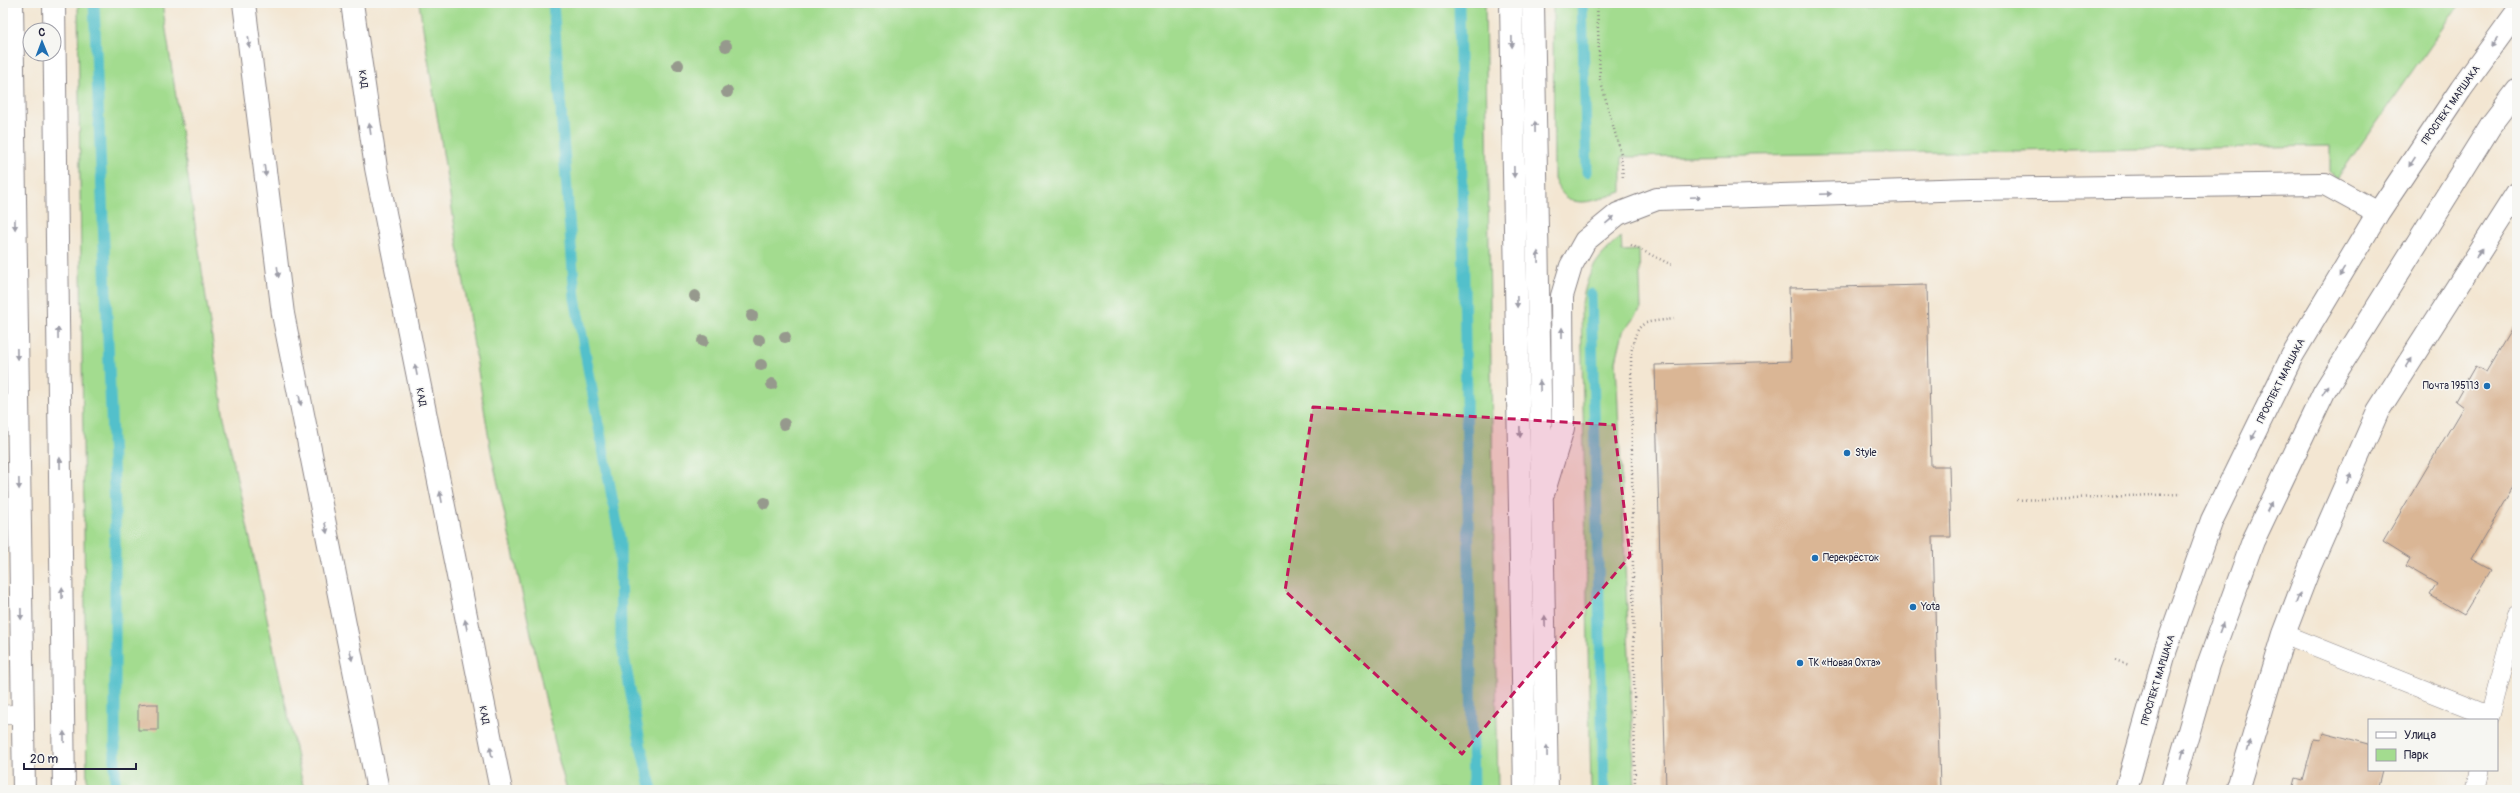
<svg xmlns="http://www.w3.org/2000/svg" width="2520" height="793" font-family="Pangolin,sans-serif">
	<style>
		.green { fill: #a3dc8f; stroke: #627f65 }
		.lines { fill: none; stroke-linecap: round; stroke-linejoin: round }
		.stream { stroke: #53c0cb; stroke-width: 11 }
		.building { fill: #dab695 }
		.service-casing { stroke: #8a8486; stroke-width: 20 }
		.minor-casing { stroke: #8a8486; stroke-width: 24 }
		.secondary-casing { stroke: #8a8486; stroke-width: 24 }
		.primary-casing { stroke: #8a8486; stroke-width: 24 }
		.motorway-casing { stroke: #8a8486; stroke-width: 24 }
		.path { stroke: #8a8486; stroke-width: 2.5; stroke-dasharray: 1 3; stroke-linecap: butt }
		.service { stroke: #fff; stroke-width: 19 }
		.minor { stroke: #fff; stroke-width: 22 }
		.secondary { stroke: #fff; stroke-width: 22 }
		.primary { stroke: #fff; stroke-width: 22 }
		.motorway { stroke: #fff; stroke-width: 22 }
		.tree { fill: #96998d }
		.oneway { fill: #9c9ca7 }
		.marked { fill: #c2185b; fill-opacity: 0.2; stroke: #c2185b; stroke-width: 3; stroke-dasharray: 8 5; stroke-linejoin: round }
		.poi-dot { fill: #1f6fb2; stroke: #f6f6f2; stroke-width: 1.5 }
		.labels { text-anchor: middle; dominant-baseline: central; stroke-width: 3; stroke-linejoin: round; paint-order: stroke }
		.street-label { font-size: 10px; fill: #22223b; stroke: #f6f6f2 }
		.poi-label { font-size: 10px; fill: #22223b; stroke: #f6f6f2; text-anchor: start }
	</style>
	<rect width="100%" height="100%" fill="#f6f6f2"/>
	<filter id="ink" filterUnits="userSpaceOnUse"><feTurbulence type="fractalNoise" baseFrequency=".025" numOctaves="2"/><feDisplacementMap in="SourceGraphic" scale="8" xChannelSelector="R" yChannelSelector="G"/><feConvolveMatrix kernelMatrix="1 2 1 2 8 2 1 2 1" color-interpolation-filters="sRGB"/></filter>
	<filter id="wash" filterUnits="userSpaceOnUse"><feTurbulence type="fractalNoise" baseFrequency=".012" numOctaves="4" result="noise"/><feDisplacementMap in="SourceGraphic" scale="16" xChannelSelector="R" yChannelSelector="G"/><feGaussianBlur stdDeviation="0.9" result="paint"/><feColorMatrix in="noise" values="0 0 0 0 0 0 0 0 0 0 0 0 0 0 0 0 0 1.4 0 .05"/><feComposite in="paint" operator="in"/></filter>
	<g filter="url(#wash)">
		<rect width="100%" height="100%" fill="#f3e6d2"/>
		<path class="green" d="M 78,3 L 162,3 L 224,418 L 304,790 L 87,790 Z
			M 419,3 L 1485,3 L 1498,790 L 567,790 L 559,761 L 491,452 Z
			M 1553,3 L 2460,3 L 2336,180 L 2330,170 L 2330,146 L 1622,157 L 1622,192 C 1594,200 1568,215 1554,179 Z
			M 1621,237 L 1622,251 L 1639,250 L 1641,309 L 1623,332 L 1616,361 L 1635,790 L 1591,790 L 1581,309 C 1587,273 1593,261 1621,237 Z"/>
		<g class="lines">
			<path class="stream" d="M 94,3 L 115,510 L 115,790
				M 553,3 L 575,298 L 620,540 L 621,641 L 641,747 L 652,790
				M 1459,3 L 1473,790
				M 1582,3 L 1587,172
				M 1591,294 L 1604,790"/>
		</g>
		<g id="blocks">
			<path class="building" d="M 1927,285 L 1931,466 L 1949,466 L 1951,537 L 1933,537 L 1940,790 L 1666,790 L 1655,365 L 1791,361 L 1789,288 Z
				M 2517,320 L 2517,482 L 2471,559 L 2491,570 L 2464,615 L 2430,595 L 2437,584 L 2406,566 L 2410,559 L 2383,542 L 2463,407 L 2455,401 L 2475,366 L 2486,372 Z
				M 148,704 L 158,704 L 158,730 L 138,730 L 138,705 Z
				M 2323,732 L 2369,744 L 2369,770 L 2382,770 L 2377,790 L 2293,790 L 2296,778 L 2303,780 L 2314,739 L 2321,740 Z"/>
		</g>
	</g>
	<g filter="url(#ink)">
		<use href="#blocks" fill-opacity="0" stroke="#8a8486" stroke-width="1"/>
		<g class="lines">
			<defs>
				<path id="service" d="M 2284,634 L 2490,716 L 2517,614
					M 3,715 L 23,714
					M 2476,790 L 2480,770"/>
				<path id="minor" d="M 1544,491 L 1563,428 L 1562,296 L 1571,266 L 1585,241 L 1618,214 L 1657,199 L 1971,189 L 2325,184 L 2378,213
					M 2126,790 L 2166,649 L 2212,520 L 2292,356 L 2378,213 L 2461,89 L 2517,12
					M 2172,790 L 2208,665 L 2253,541 L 2324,392 L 2491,125 L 2517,91
					M 2237,790 L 2284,634 L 2310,566 L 2378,411 L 2517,193"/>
				<path id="secondary" d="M 1533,3 L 1547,790"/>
				<path id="primary" d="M 12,3 L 24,790
					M 54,3 L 64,790
					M 1511,3 L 1525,790"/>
				<path id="motorway" d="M 244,3 L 283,314 L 378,790
					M 352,3 L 376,168 L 501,790"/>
			</defs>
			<use href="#service" class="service-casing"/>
			<use href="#minor" class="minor-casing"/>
			<use href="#secondary" class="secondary-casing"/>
			<use href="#primary" class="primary-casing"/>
			<use href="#motorway" class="motorway-casing"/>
			<path class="path" d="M 1597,3 L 1600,79 L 1621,154 L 1623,178
				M 1631,245 L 1672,265
				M 2017,500 L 2181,494
				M 2115,660 L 2129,665
				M 1635,790 L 1631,353 C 1638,319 1641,323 1674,319"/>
			<use href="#service" class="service"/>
			<use href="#minor" class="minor"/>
			<use href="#secondary" class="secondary"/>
			<use href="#primary" class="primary"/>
			<use href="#motorway" class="motorway"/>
		</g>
		<g class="tree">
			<circle cx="726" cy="46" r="6"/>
			<circle cx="678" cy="65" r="6"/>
			<circle cx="727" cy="92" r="6"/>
			<circle cx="695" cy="296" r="6"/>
			<circle cx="752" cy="316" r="6"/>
			<circle cx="785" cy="337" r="6"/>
			<circle cx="759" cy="340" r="6"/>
			<circle cx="703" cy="341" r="6"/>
			<circle cx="761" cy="365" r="6"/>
			<circle cx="772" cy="384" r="6"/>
			<circle cx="784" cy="424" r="6"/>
			<circle cx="765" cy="503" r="6"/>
		</g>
		<defs><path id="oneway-solid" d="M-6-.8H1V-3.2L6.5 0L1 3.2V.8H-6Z"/></defs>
		<g class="oneway">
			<use href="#oneway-solid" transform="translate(249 42) rotate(83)"/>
			<use href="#oneway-solid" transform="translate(1512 42) rotate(89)"/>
			<use href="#oneway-solid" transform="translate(2494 43) rotate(126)"/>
			<use href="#oneway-solid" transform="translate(1535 127) rotate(-91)"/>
			<use href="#oneway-solid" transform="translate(370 129) rotate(-98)"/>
			<use href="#oneway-solid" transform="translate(2412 162) rotate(124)"/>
			<use href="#oneway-solid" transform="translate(265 171) rotate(83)"/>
			<use href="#oneway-solid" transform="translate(1514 172) rotate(89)"/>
			<use href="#oneway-solid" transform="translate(1826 194) rotate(-2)"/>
			<use href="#oneway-solid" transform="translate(1696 197) rotate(-2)"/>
			<use href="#oneway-solid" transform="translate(1610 220) rotate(-40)"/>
			<use href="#oneway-solid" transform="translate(15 224) rotate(89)"/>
			<use href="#oneway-solid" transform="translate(2479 253) rotate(-58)"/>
			<use href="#oneway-solid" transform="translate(1538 257) rotate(-91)"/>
			<use href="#oneway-solid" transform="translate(278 272) rotate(83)"/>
			<use href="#oneway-solid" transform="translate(2342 272) rotate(121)"/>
			<use href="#oneway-solid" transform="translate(1517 302) rotate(89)"/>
			<use href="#oneway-solid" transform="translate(58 333) rotate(-91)"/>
			<use href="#oneway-solid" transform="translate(1562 333) rotate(-90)"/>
			<use href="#oneway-solid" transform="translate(17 354) rotate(89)"/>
			<use href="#oneway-solid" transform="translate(2409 363) rotate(-58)"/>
			<use href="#oneway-solid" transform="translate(416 370) rotate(-101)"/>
			<use href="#oneway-solid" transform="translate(1540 386) rotate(-91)"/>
			<use href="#oneway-solid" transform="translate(2325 390) rotate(-60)"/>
			<use href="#oneway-solid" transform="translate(300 400) rotate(79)"/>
			<use href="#oneway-solid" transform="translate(1520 432) rotate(89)"/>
			<use href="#oneway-solid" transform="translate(2254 435) rotate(116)"/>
			<use href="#oneway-solid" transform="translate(60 463) rotate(-91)"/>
			<use href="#oneway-solid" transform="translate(2349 478) rotate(-66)"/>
			<use href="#oneway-solid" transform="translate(19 484) rotate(89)"/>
			<use href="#oneway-solid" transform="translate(441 497) rotate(-101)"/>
			<use href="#oneway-solid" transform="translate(2269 507) rotate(-65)"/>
			<use href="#oneway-solid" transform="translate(326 528) rotate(79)"/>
			<use href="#oneway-solid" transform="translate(62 593) rotate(-91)"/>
			<use href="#oneway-solid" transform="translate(2298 598) rotate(-69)"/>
			<use href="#oneway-solid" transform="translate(21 614) rotate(89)"/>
			<use href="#oneway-solid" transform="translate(1545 621) rotate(-91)"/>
			<use href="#oneway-solid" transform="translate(466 625) rotate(-101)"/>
			<use href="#oneway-solid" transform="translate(2221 628) rotate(-70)"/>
			<use href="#oneway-solid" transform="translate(351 655) rotate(79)"/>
			<use href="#oneway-solid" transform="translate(64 737) rotate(-91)"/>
			<use href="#oneway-solid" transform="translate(2249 746) rotate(-74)"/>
			<use href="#oneway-solid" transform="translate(1547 751) rotate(-91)"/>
			<use href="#oneway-solid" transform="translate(491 752) rotate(-101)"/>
			<use href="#oneway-solid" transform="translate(2183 753) rotate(-74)"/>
		</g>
	</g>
	<path class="marked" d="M 1313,407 L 1614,425 L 1630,556 L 1462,754 L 1285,591 Z"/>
	<g class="poi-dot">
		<circle cx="2487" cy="386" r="4"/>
		<circle cx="1847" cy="453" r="4"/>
		<circle cx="1815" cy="558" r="4"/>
		<circle cx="1913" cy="607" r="4"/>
		<circle cx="1800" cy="663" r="4"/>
	</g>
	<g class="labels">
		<g class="street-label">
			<text transform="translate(363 79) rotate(82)">КАД</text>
			<text transform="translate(2451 105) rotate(-55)">ПРОСПЕКТ МАРШАКА</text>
			<text transform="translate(2281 381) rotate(-63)">ПРОСПЕКТ МАРШАКА</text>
			<text transform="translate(421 397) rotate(79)">КАД</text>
			<text transform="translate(2158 680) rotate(-73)">ПРОСПЕКТ МАРШАКА</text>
			<text transform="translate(484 715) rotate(79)">КАД</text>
		</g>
		<g class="poi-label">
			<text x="2479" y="386" text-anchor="end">Почта 195113</text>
			<text x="1855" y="453">Style</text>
			<text x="1823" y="558">Перекрёсток</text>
			<text x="1921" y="607">Yota</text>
			<text x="1808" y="663">ТК «Новая Охта»</text>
		</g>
	</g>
	<rect width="2520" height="793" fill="none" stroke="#f6f6f2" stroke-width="16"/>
	<rect x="2368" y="719" width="130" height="52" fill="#f6f6f2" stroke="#a1a1a9"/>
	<rect x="2376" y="732" width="20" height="6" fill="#ffffff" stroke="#a1a1a9"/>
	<text x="2404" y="739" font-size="12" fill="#22223b">Улица</text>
	<rect x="2376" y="749" width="20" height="12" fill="#a3dc8f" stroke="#a1a1a9"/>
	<text x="2404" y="759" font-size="12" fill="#22223b">Парк</text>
	<g transform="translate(42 42) rotate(359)"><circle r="19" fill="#f6f6f2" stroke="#a1a1a9"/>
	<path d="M0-3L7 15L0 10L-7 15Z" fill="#1f6fb2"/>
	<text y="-6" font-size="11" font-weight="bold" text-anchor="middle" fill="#22223b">С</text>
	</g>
	<path d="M24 763v6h112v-6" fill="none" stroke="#22223b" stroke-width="2"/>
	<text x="30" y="763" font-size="12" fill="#22223b" stroke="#f6f6f2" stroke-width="3" paint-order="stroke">20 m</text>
</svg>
